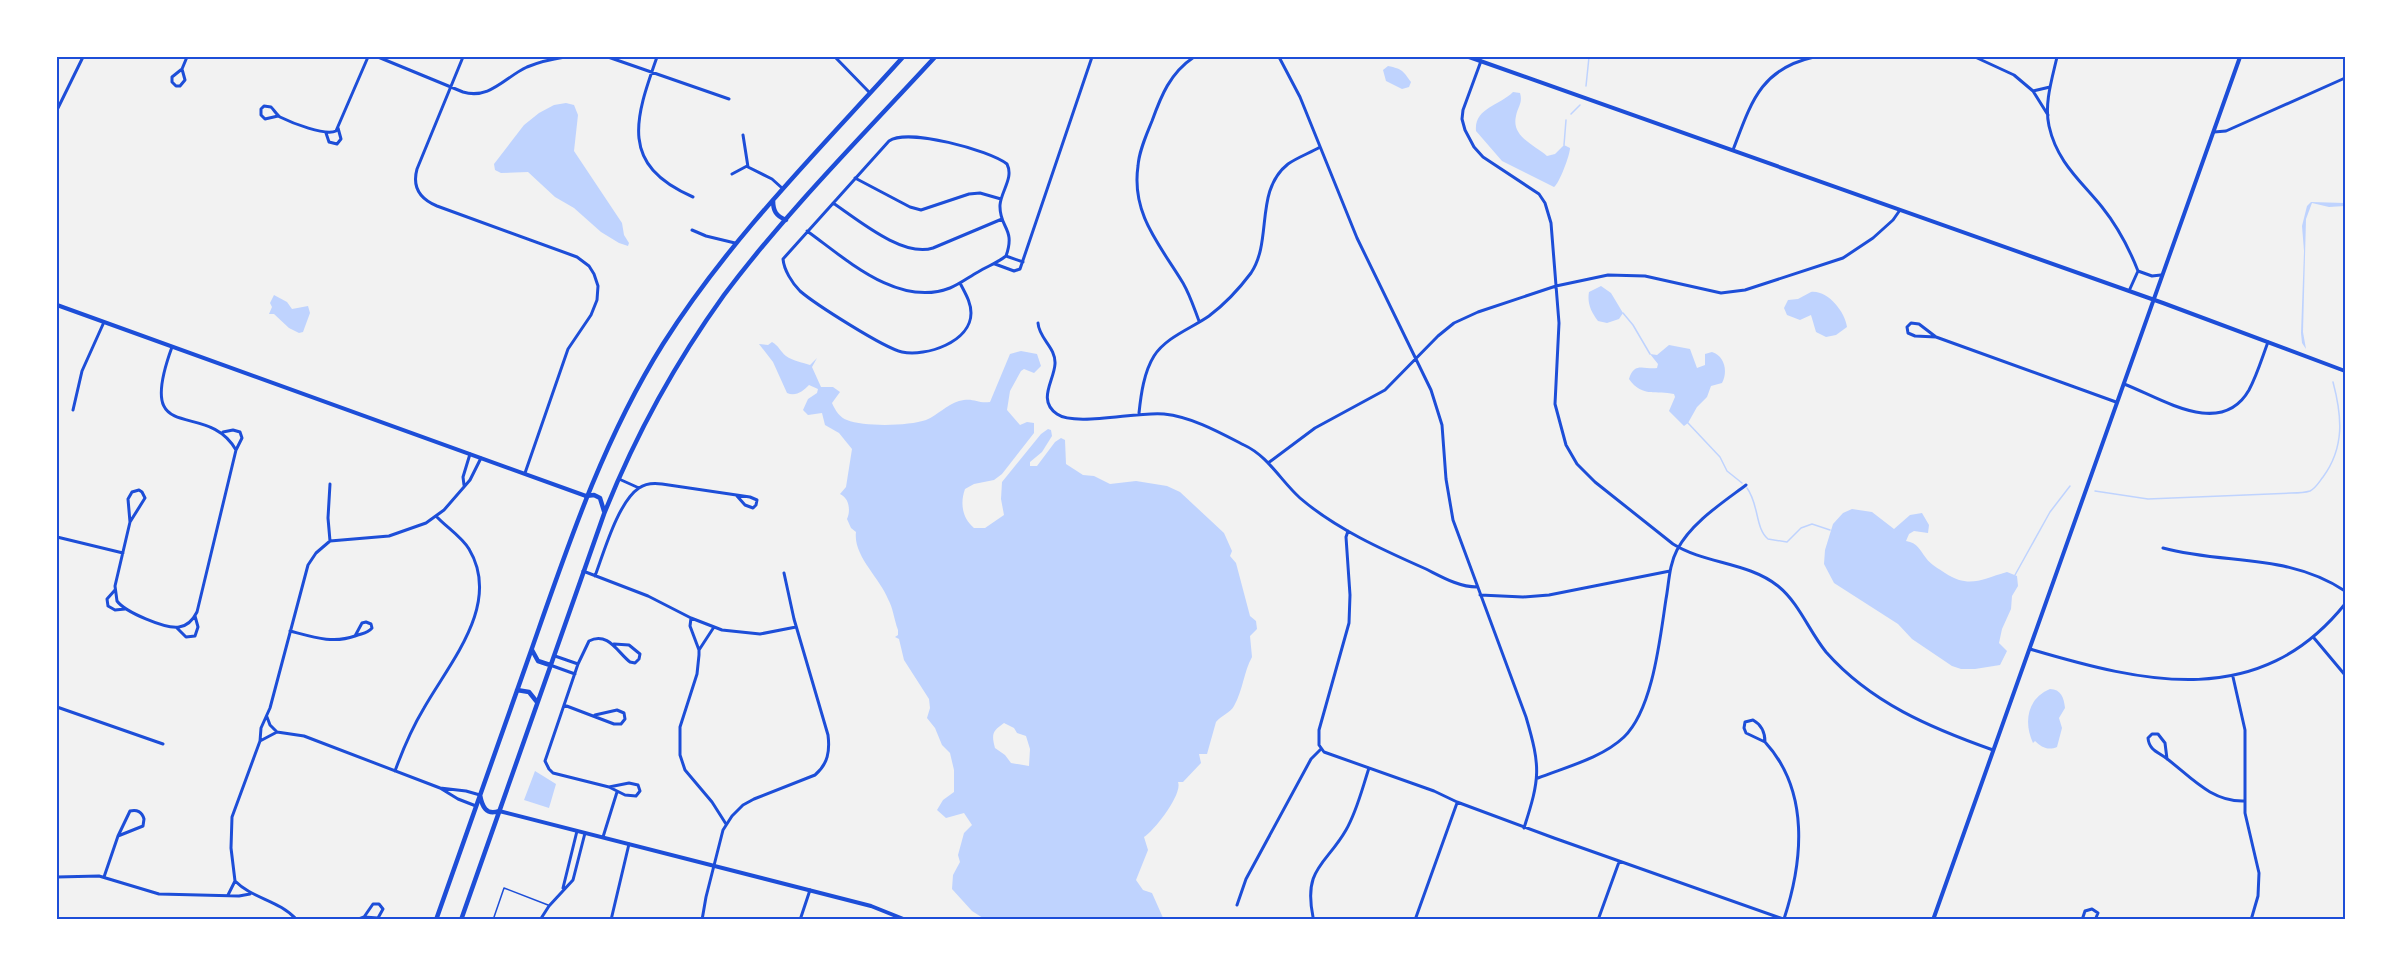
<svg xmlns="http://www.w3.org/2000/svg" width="2402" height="977" font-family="'Noto Serif',serif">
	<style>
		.water { fill: #bfd3fe; fill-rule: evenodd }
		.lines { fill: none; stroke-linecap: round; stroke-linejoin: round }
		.stream { stroke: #bfd3fe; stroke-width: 1.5 }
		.service { stroke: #1d4ed8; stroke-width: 1.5 }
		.minor { stroke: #1d4ed8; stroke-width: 3 }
		.tertiary { stroke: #1d4ed8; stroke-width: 4 }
		.trunk { stroke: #1d4ed8; stroke-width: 4.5 }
		.neatline { fill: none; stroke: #1d4ed8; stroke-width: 2 }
	</style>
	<rect width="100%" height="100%" fill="#f2f2f2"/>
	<path class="water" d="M 1388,66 C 1403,69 1403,71 1411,82 L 1409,87 L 1402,89 L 1386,81 L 1383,70 Z
		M 1513,92 L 1520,93 C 1523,103 1518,106 1516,116 C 1511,137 1535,145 1547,156 L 1555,154 L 1564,145 L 1570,148 C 1570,155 1559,184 1554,187 L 1502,161 L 1476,131 C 1474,108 1499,106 1513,92 Z
		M 566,103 L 574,105 L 578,115 L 574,151 L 622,223 L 624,235 L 629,243 L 628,246 L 619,243 L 601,232 L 574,208 L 555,197 L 528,172 L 501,173 L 495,170 L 494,164 L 524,125 L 539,113 L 554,105 Z
		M 2311,202 L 2345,203 L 2345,206 L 2329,207 L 2312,203 L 2306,219 L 2303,332 L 2306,349 L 2302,343 L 2301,333 L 2304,251 L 2302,226 L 2307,206 Z
		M 1601,286 L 1611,293 L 1623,313 L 1619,319 L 1607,323 L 1598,321 C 1591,312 1587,303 1589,292 Z
		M 1811,292 C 1828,290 1845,312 1847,327 L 1836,335 L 1826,337 L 1816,332 L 1811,315 L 1800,320 L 1787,315 L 1784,308 L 1788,300 L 1798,299 Z
		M 274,295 L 287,302 L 292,309 L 308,306 L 310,313 L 303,332 L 299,333 L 289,328 L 274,314 L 269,314 L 272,307 L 270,303 Z
		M 772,342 C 779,346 780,351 786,356 C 793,361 801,362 810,365 L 817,358 L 812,367 L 821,387 L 833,387 L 840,392 L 832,403 C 835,410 840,418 847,420 C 864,427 909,426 926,420 C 938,415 946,405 959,401 C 974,397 977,404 990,402 L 1010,354 L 1021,351 L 1037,354 L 1041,366 L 1034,373 L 1024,369 L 1021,371 L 1010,391 L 1007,410 L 1020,425 L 1027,422 L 1034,423 L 1034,433 L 1002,474 L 994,480 L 974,484 L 965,489 C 960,503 962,518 974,528 L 985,528 L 1004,515 L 1001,499 L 1002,482 L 1041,434 L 1048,429 L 1051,430 L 1052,436 L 1042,452 L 1030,462 L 1030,466 L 1037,466 L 1055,442 L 1061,438 L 1065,440 L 1066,464 L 1083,475 L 1094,476 L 1110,484 L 1136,481 L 1167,486 L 1180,492 L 1224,533 L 1232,551 L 1230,556 L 1236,563 L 1250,616 L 1256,621 L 1257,629 L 1250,636 L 1252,657 C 1244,671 1243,690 1234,706 C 1230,713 1222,715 1216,722 C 1213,733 1210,743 1207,754 L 1199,754 L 1201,763 L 1183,782 L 1178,782 C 1183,794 1154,831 1144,837 L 1148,850 L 1136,880 L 1143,890 L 1152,893 L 1164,920 L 986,920 L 972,911 L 952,889 L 953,875 L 960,862 L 958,855 L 964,833 L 972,825 L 964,813 L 946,818 L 937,810 L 943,800 L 954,792 L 954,770 L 950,753 L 942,745 L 935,728 L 927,718 L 930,708 L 929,699 L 904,660 L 899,639 L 895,637 L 898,635 L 898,630 C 894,619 893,608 888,599 C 880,578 853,556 856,532 L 851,528 L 847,519 C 851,510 849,498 840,494 L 846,487 L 852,449 L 839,433 L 825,425 L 822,413 L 808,415 L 803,410 L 808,399 L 817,393 L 818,389 L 809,385 C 803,391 796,397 787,393 L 773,362 L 759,344 L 768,345 ZM 1004,723 L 1014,728 L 1017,733 L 1026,736 L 1030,749 L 1029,766 L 1011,763 L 1005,755 L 995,748 C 991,733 993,731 1004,723 Z
		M 1669,345 L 1690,349 L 1697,368 L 1705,365 L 1705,354 L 1712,352 C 1725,356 1728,372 1722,383 L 1711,386 L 1707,397 L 1697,407 L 1688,423 L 1684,426 L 1669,411 L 1675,397 L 1674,394 C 1657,390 1642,398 1629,379 C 1634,361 1645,370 1657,368 L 1658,364 L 1650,354 L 1657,355 Z
		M 1852,509 L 1872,512 L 1894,529 L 1910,515 L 1922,513 L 1929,525 L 1928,533 L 1914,531 L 1909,534 L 1906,541 C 1918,543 1919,549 1926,558 C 1931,565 1938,568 1945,573 C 1970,589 1981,579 2007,572 L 2017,576 L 2018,586 L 2012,596 L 2011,609 L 2002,629 L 1999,643 L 2007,651 L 2000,665 L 1975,669 L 1961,669 L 1952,666 L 1912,639 L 1898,624 L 1834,583 L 1824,564 L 1825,550 L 1833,524 L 1843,513 Z
		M 2050,689 C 2061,689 2064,698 2065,708 L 2059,718 L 2062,728 L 2057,747 C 2048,751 2041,747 2035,741 L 2033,743 C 2024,724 2026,699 2050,689 Z
		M 535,771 L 556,784 L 549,808 L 524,800 Z"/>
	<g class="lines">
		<path class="stream" d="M 1586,86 L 1589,57
			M 1571,114 L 1580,105
			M 1564,145 L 1566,120
			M 1623,313 L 1633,325 L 1650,354
			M 1688,423 L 1720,457 L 1727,471 L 1742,483
			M 1747,488 C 1759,504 1755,528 1768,539 L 1787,542 L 1801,528 L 1812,524 L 1830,530
			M 2095,491 L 2148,499 L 2291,493 C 2297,493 2304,493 2310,491 C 2316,488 2319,482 2323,477 C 2345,447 2342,416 2333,382
			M 2015,575 L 2050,512 L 2070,486"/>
		<path class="service" d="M 493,920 L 504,888 L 548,905"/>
		<path class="minor" d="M 378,57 L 463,92 C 490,100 505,77 527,67 C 539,62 552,59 565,57
			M 463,57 L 417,169 C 412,187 420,199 437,206 L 577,257 L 589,266 L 594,274 L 598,286 L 597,300 L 591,315 L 568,349 L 525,473
			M 608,57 L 729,99
			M 657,57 C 635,119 619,165 693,197
			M 835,57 L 869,92
			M 1194,57 C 1170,73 1161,96 1152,121 C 1146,136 1139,151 1138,166 C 1131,214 1160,245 1183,283 C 1190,295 1194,308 1199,321
			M 1279,57 L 1300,97 L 1357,238 L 1431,390 L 1442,425 L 1446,479 L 1453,520 L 1526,717 C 1541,768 1540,778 1524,828
			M 1975,57 L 2014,75 L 2033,91 L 2050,87
			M 2057,57 C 2052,79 2044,104 2049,126 C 2057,162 2080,180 2102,207 C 2118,227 2129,248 2138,271 L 2129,291
			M 1481,61 L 1463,110 L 1462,119 L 1465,130 L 1474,147 L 1483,157 L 1539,194 L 1545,203 L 1551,223 L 1559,323 L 1555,404 L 1566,445 L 1577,464 L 1595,482 L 1673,544 C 1705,564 1748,562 1778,586 C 1799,603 1809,631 1826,652 C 1871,703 1931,728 1993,750
			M 182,69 L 185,80 L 180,86 L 176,86 L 172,82 L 172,77 L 182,69 L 187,57
			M 2033,91 L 2048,115
			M 57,110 L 83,57
			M 278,116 L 265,119 L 261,115 L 261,109 L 264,106 L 271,107 C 274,110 277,115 280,117 C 292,123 325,136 336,131 L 368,57
			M 2214,132 L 2226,131 L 2345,78
			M 326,133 L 329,142 L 337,144 L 341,139 L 338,128
			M 743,135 L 748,167 L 772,179 L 782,188
			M 1733,150 C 1751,103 1760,69 1814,57
			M 732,174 L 747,166
			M 855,178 L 910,207 L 921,210 L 969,194 L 980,193 L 1001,199
			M 833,203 C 857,219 903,258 933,248 L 1002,219
			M 692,230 L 706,236 L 735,243
			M 807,231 C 846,259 898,308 950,288 C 960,284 969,277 978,272 C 988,266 997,263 1006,256
			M 1006,256 L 1023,262
			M 995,264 L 1014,271 L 1020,269 L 1092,57
			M 2138,271 L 2152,276 L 2161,275
			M 960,283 C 965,293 971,302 971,313 C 971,342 926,357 902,352 C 884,348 815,304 800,291 C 792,283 784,270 783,259 L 889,141 C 908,128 989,150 1007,164 C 1014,178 1001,191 1000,205 C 999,228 1016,228 1006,256
			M 1038,323 C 1039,339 1056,347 1055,364 C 1054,381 1037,400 1057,414 C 1075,427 1138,411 1164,414 C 1192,417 1219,432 1244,445 C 1268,456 1281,481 1300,498 C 1336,529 1383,550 1426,569 C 1442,577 1459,587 1477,587
			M 1936,337 L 1915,336 L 1908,333 L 1907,327 L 1911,323 L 1919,324 L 1936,337 L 2116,402
			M 2124,384 C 2161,398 2221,439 2249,390 C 2257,375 2262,358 2268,342
			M 73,410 L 82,371 L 104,322
			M 1139,413 C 1141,394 1144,372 1154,356 C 1166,337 1192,328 1209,316 C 1225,304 1239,289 1251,273 C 1273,240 1254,191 1288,164 C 1298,157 1310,153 1320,147
			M 223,432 L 233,430 L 240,432 L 242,438 L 236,450
			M 1268,463 L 1315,428 L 1385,390 L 1438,336 L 1454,323 L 1478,312 L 1556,286 L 1608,275 L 1645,276 L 1721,293 L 1745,290 L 1843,258 L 1873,238 L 1893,220 L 1900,210
			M 619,479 L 639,488
			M 464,485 L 463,477 L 470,454
			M 130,522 L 128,499 L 132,492 L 139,490 L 142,492 L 145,498 L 130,522 L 115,586 L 117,601 C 125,612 165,629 179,627 C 187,626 193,620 197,612 L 236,450 C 206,397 134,451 172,347
			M 1348,531 L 1346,537 L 1350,595 L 1349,623 L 1319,730 L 1319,745 L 1324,752 L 1434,791 L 1457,802 L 1554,838 L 1786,920
			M 57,537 L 123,553
			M 330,541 L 328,518 L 330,484
			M 2163,548 C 2226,565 2288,553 2345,591
			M 583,571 L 648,596 L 691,618 L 722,630 L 760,634 L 796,627
			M 595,576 C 604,552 618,502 639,488 C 646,483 655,483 662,484 L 750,497 L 757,500 L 756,505 L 753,508 L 745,505 L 737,496
			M 115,590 L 107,599 L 108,606 L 115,610 L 125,609
			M 1480,595 L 1523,597 L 1549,595 L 1670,571
			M 691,618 L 690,626 L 699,650 L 699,655 L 697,674 L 680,727 L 680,755 L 685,770 L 712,802 L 726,824
			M 177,628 L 186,637 L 195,636 L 198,627 L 195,616
			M 290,631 C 313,637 333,644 355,636 C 362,633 367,634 372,628 L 371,624 L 366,622 L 362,623 L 355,636
			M 2314,638 L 2345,675
			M 2030,649 C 2145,683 2259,711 2345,604
			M 699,650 L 714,627
			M 555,656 L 578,664
			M 550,665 L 575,674
			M 2233,677 L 2245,730 L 2245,813 L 2259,873 L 2258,896 L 2251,920
			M 564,705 L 614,724 L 621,724 L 625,719 L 624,713 L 617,710 L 595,715
			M 57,707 L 163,744
			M 267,717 L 270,725 L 277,732
			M 260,741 L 277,732 L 304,736 L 440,788
			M 1765,742 L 1746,733 L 1744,728 L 1745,722 L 1753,720 C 1762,725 1765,732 1765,742 C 1810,791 1803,861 1784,919
			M 2167,759 L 2165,743 L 2158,734 L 2152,734 L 2148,738 C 2149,750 2158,752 2166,758 C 2190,776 2211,802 2244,801
			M 2345,770 L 2345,779
			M 395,771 C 403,749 412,728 424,708 C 450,662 502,604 469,549 C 461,536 446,527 436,516
			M 1538,778 C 1566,767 1602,758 1624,737 C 1653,709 1660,638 1666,599 C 1669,583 1669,565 1677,550 C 1691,523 1722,503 1746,485
			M 609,787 L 629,783 L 638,785 L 640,791 L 636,796 L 625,795 L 609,787 L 553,773 L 549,769 L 545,761 L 578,664 L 589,641 C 608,631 618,653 630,662 L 635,663 L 639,659 L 640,654 L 629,645 L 614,644
			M 476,806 L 458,799 L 440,788 L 466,791 L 480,795
			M 603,837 L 617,792
			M 57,877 L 99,876 L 159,894 L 239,896 L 250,894
			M 104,877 L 118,836 L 143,826 L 144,819 C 142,812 137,809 130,811 L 118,836
			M 563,888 L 577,831
			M 228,895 L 235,881
			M 1237,905 L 1246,879 L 1311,759 L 1321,749
			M 1313,917 C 1303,868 1326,865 1346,830 C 1357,811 1362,789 1369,768
			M 297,920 C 279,900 253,899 235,881 L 231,848 L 232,817 L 260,741 L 261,728 L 270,708 L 308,565 L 316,553 L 330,541 L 389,536 L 426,523 L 444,510 L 470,480 L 481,458
			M 356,920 L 364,917 L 378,918 L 383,909 L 379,904 L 373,904 L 364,917
			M 540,920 L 549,906 L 573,880 L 585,833
			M 611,920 L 629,844
			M 702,920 L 706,897 L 723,830 L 732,816 L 743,805 L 754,799 L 815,775 C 828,764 830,751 828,735 L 794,619 L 784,573
			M 800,920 L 810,890
			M 1415,920 L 1457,803
			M 1598,920 L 1619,862
			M 2082,920 L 2085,911 L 2092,909 L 2098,913 L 2095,920"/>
		<path class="tertiary" d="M 1469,57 L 2163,303 L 2345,371
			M 57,305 L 586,496
			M 499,811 L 871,906 L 906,920
			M 1933,920 L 2240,57"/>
		<path class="trunk" d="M 773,200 C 773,211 776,216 786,220
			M 586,496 L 594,495 L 600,498 L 604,511
			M 532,650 L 538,661 L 550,665
			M 517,690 L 529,692 L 537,702
			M 480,795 C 482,806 486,816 499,811
			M 436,920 C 467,830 500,741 531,651 C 568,545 603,440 663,344 C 730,238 820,149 903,57
			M 461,920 L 604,514 C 635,436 675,363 724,295 C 787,211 864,134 935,57"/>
	</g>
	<rect width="2402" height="977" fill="none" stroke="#ffffff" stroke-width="117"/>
	<rect x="58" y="58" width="2286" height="860" class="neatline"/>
</svg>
